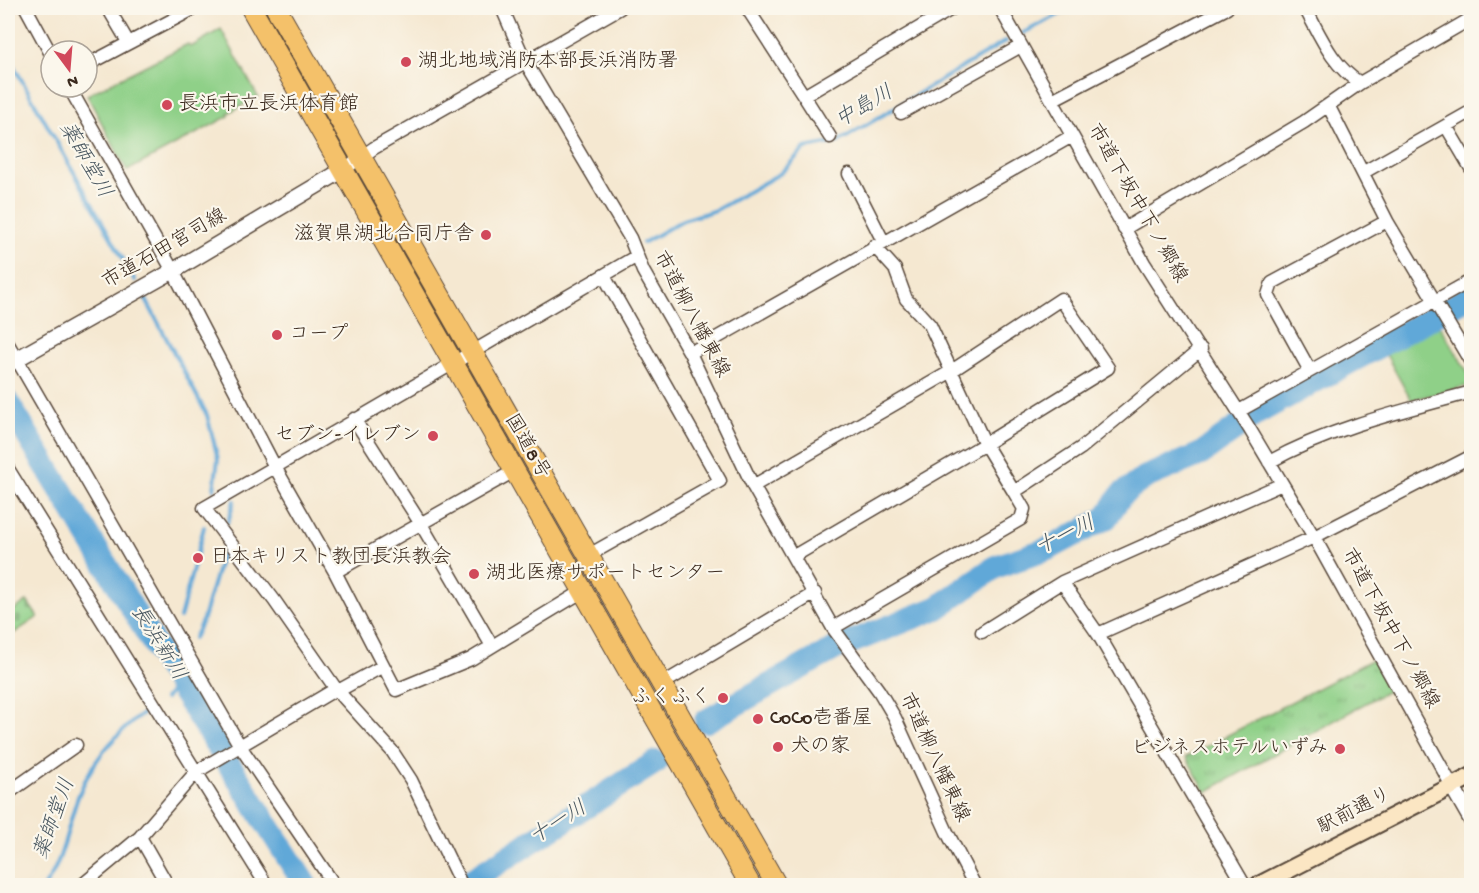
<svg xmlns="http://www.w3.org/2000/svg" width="1479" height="893" font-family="'Gochi Hand','Klee One',sans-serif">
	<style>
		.grass { fill: url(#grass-tufts); stroke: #657d53; stroke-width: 1.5 }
		.cemetery { fill: url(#cemetery-stones); stroke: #657d53; stroke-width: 1.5 }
		.park { fill: #8fd088; stroke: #657d53; stroke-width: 1.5 }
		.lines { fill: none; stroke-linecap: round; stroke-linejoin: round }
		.stream { stroke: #61a8d8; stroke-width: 4 }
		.river { stroke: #61a8d8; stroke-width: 24 }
		.minor-casing { stroke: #574639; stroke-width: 15 }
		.tertiary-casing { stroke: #574639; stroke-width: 18 }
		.secondary-casing { stroke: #574639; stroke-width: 20 }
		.trunk-casing { stroke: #574639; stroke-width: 22 }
		.minor { stroke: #fff; stroke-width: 12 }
		.tertiary { stroke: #fff; stroke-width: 15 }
		.secondary { stroke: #fbe6c3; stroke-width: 16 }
		.trunk { stroke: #f4c16a; stroke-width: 20 }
		.poi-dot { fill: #d1495b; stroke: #fbf7ec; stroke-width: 2 }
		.labels { text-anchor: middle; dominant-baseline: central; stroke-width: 4.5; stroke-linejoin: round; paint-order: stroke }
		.poi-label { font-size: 20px; fill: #3b2a1e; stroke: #fbf7ec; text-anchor: start }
		.street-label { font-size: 20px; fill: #3b2a1e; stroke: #fbf7ec }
		.water-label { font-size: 21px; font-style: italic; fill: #48565f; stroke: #fbf7ec }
	</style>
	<defs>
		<pattern id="grass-tufts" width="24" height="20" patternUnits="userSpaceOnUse" patternTransform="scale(1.5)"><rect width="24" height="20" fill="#8fd088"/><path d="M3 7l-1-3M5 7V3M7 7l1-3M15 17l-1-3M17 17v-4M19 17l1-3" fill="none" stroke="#76a96f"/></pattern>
		<pattern id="cemetery-stones" width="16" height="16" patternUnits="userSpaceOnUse" patternTransform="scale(1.5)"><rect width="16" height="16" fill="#8fd088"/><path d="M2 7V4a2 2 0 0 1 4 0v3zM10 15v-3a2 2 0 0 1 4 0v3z" fill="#76a96f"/></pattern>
	</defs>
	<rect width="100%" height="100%" fill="#fbf7ec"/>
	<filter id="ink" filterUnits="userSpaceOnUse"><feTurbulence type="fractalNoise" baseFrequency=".0167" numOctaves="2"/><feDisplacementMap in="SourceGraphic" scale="12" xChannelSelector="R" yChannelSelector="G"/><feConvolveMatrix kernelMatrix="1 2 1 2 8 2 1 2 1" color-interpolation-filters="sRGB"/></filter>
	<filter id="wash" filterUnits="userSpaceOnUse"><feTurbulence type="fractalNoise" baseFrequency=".008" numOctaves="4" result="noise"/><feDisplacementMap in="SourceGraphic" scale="24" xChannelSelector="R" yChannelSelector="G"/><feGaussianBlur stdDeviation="1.35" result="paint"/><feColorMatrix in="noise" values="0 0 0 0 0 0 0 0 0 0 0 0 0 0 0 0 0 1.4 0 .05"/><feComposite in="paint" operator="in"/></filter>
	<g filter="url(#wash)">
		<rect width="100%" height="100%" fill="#f5e8d1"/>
		<path class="grass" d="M 1379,656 L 1393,688 L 1206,792 L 1186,757 Z"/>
		<path class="cemetery" d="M 27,601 L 38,617 L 8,637 L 8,614 Z"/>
		<path class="park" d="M 221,29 L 258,97 L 228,113 L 229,116 L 127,171 L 87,95 L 188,44 L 191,47 Z
			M 1436,319 L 1471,378 L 1471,385 L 1411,400 L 1383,349 Z"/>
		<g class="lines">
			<path class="stream" d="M 1023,33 L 1072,8
				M 8,56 L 135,280
				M 643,243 L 683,220 L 716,210 L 781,173 L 805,148 L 838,142 L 1006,41
				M 144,296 L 207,415 L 218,459 L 214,489
				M 228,522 L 234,501
				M 180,618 L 204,527
				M 194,638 L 203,619 L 224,547
				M 160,655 L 163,651
				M 165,699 L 181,678
				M 45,886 C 65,857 67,825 79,794 C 93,759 115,734 145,712"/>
			<path class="river" d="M 8,403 L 178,684 L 306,886
				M 706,721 L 836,648 L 937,608 L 995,567 L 1048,549 L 1106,518 L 1122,494 L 1146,477 L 1201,454 L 1257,413 L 1472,295
				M 462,886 L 656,762"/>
		</g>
	</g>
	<g filter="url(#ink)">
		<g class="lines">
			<defs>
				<path id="minor" d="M 26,8 L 51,54
					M 108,8 L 128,42
					M 502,8 L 525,61 L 630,238 L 643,271 L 690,353 L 753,486 L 833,628 L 879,691 L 895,718 L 947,832 L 975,886
					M 747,8 L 804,96 L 953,8
					M 1000,8 L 1144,263 L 1249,428 L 1314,537 L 1452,786
					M 1305,8 C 1320,35 1332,66 1360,83
					M 87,65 L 195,8
					M 69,87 L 173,271 L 275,467 L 637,256
					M 804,96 L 830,137
					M 1052,100 L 1227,8
					M 1328,105 L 1387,221
					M 901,113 L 1021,46
					M 1446,126 L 1472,170
					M 343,170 L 374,148 L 620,8
					M 1364,172 L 1472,111
					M 849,174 L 883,241
					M 1124,229 L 1304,122 L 1360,83 L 1472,18
					M 874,246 L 895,269 L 906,299 L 930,325 L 985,444 L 1014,492
					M 8,344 L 240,746 L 335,886
					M 690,353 L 1072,136
					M 1309,369 L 1268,295 L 1272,283 L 1387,221 L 1472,364
					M 1239,411 L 1472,280
					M 354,419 L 421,524 L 492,646
					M 1269,462 C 1333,427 1402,411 1472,392
					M 8,469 L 267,886
					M 753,486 L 950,372 L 1061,299 L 1108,368 L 985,444 L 794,556
					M 589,555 L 720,481 L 604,276
					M 335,572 L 514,471
					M 1062,582 L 1282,484
					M 833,628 L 1021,519 L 1024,509 L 1014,492 L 1081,448 L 1201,349
					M 982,632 L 1062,582 L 1098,634 L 1314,537 L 1472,456
					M 1098,634 L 1245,886
					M 662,684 L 815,593
					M 338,691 L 383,666
					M 8,793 L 76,745
					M 140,837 L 168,886
					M 81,886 L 140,837 L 196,772 L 336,689
					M 462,886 L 411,780 L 392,751 L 336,689 L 274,600 L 204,508 L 275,467 L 335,572 L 396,690 L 471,659 L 583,591"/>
				<path id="tertiary" d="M 8,364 L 173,271 L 343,170
					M 1452,786 L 1472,821"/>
				<path id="secondary" d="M 1257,886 L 1472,776"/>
				<path id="trunk" d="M 251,8 L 751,886
					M 276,8 L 777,886"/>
			</defs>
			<use href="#minor" class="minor-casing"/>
			<use href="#tertiary" class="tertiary-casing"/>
			<use href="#secondary" class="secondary-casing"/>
			<use href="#trunk" class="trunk-casing"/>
			<use href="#minor" class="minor"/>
			<use href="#tertiary" class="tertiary"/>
			<use href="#secondary" class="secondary"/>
			<use href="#trunk" class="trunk"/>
		</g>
	</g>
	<g class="poi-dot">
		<circle cx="406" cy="62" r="6"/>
		<circle cx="167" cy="105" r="6"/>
		<circle cx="486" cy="235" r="6"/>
		<circle cx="277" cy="335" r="6"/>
		<circle cx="433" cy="436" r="6"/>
		<circle cx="198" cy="558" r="6"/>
		<circle cx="474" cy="574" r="6"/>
		<circle cx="723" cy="698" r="6"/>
		<circle cx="758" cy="719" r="6"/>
		<circle cx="778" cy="747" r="6"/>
		<circle cx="1340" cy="749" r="6"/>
	</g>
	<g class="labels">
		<g class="poi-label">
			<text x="418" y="62">湖北地域消防本部長浜消防署</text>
			<text x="179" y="105">長浜市立長浜体育館</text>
			<text x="474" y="235" text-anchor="end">滋賀県湖北合同庁舎</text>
			<text x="289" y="335">コープ</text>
			<text x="421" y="436" text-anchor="end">セブン-イレブン</text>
			<text x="210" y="558">日本キリスト教団長浜教会</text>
			<text x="486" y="574">湖北医療サポートセンター</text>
			<text x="711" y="698" text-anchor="end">ふくふく</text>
			<text x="770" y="719">CoCo壱番屋</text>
			<text x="790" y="747">犬の家</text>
			<text x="1328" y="749" text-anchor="end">ビジネスホテルいずみ</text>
		</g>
		<g class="street-label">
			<text transform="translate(1136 204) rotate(60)">市道下坂中下ノ郷線</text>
			<text transform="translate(165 250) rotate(-30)">市道石田宮司線</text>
			<text transform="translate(690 315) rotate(62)">市道柳八幡東線</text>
			<text transform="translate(526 447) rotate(60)">国道8号</text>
			<text transform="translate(1389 629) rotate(61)">市道下坂中下ノ郷線</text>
			<text transform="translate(933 758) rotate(65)">市道柳八幡東線</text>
			<text transform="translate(1355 812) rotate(-27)">駅前通り</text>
		</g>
		<g class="water-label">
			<text transform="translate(865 108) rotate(-30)">中島川</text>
			<text transform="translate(84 161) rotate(60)">薬師堂川</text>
			<text transform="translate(1066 537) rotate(-26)">十一川</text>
			<text transform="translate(157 644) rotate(58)">長浜新川</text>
			<text transform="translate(56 819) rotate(-70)">薬師堂川</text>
			<text transform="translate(559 824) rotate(-32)">十一川</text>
		</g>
	</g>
	<rect width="1479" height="893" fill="none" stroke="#fbf7ec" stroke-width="30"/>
	<g transform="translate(69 69) rotate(164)"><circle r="28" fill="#fbf7ec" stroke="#aea59a" stroke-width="1.5"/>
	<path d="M0-4.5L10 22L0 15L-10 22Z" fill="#d1495b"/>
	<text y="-9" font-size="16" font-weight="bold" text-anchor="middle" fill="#3b2a1e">N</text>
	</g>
</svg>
